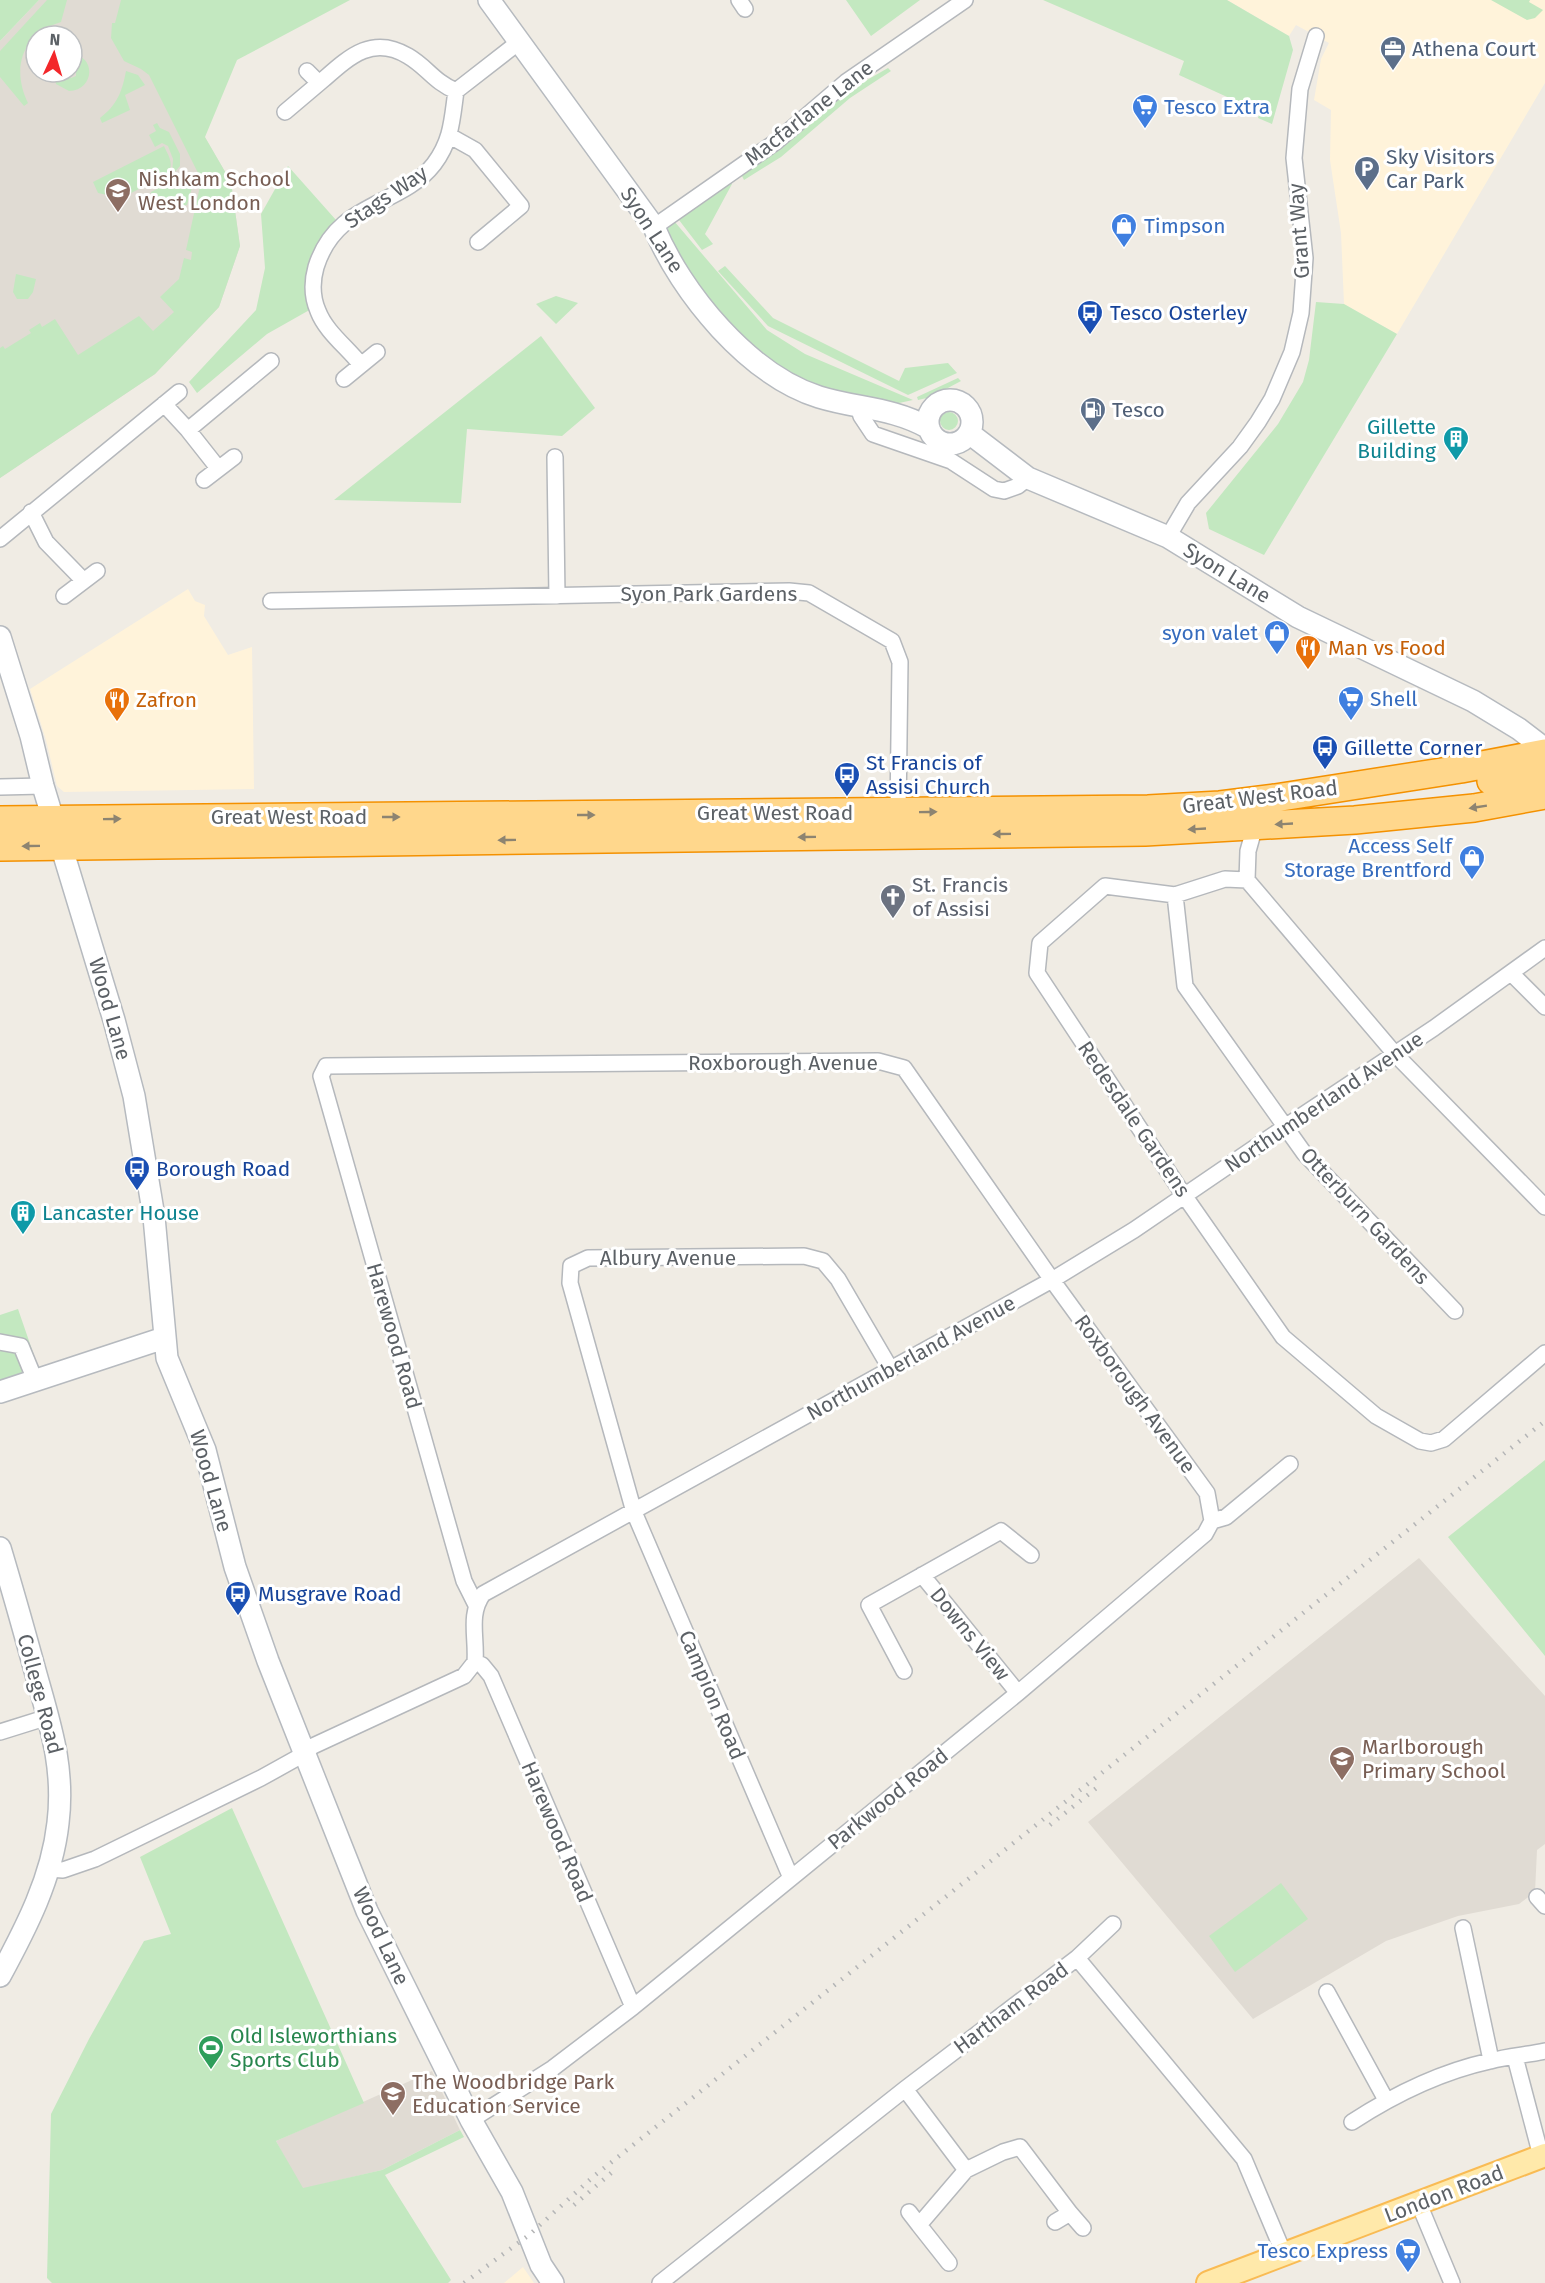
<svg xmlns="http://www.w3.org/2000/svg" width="1545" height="2283" font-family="'Fira Sans',sans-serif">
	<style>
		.commercial { fill: #fff3da }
		.education { fill: #e0dbd3; fill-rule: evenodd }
		.green { fill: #c3e8c0 }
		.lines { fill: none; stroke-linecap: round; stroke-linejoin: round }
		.street-casing { stroke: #b5b8bc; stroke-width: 18 }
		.secondary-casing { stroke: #b6babf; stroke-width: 24 }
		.primary-casing { stroke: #f9bb54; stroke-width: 26 }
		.highway-casing { stroke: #f49100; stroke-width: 30 }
		.street { stroke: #fff; stroke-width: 15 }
		.secondary { stroke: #fff; stroke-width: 21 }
		.primary { stroke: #ffe9aa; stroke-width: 22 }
		.highway { stroke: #ffd78c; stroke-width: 27 }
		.rail { stroke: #b4b5b6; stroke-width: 4.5; stroke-dasharray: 1.5 8; stroke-linecap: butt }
		.oneway { fill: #8d8471 }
		.labels { text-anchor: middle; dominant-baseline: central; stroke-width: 6; stroke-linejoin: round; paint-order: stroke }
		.service-label { font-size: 21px; fill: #4e5e75; stroke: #fff; text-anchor: start }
		.shop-label { font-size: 21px; fill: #366cbe; stroke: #fff; text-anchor: start }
		.street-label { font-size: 21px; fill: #5c6166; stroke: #fff }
		.education-label { font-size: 21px; fill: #785e54; stroke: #fff; text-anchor: start }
		.transit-label { font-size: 21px; fill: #164399; stroke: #fff; text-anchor: start }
		.culture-label { font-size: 21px; fill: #0d838f; stroke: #fff; text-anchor: end }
		.food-label { font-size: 21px; fill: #c56008; stroke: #fff; text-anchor: start }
		.worship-label { font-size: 21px; fill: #5b616d; stroke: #fff; text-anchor: start }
		.leisure-label { font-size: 21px; fill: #27864d; stroke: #fff; text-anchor: start }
	</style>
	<rect width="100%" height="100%" fill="#f0ece4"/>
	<path class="commercial" d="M 1227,0 L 1545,0 L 1545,83 L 1397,334 L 1344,304 L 1341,233 L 1330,160 L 1331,110 L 1314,100 L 1321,59 L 1329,43 L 1296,25 L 1289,36 Z
		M 188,589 L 195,601 L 205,605 L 204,616 L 228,655 L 252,647 L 254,789 L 64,792 L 57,786 L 46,740 L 30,689 Z
		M 523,2267 L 534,2283 L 504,2283 Z"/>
	<path class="education" d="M 39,0 L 308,0 L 234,56 L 187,107 L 231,182 L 240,246 L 219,307 L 155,374 L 0,478 L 0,41 ZM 36,36 L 72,36 L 72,72 L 36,72 Z
		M 1419,1558 L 1545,1696 L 1545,1844 L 1537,1850 L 1535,1892 L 1519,1904 L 1458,1916 L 1386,1941 L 1253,2019 L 1088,1822 Z
		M 432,2071 L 460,2130 L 382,2170 L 302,2189 L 276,2141 Z"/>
	<path class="green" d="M 0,0 L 39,0 L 0,41 Z
		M 47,0 L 67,0 L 61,22 C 22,34 11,68 28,103 L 24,106 L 0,77 L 0,51 Z
		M 121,0 L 350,0 L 237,60 L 205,137 L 231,182 L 240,246 L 219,307 L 155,374 L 0,478 L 0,348 L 3,346 L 5,349 L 31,333 L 29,330 L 40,323 L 42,327 L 55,319 L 78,355 L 139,316 L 153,331 L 174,312 L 160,297 L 179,279 L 184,258 L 191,260 L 192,252 L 186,250 L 200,186 L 199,175 L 149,75 L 141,69 L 124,61 L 111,38 L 112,23 L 115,23 Z
		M 846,0 L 920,0 L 871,36 Z
		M 1043,0 L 1227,0 L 1289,36 L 1293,50 L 1272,124 L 1258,118 L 1260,112 L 1179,75 L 1184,61 Z
		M 1491,0 L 1530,0 L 1529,2 L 1543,10 L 1535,18 L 1527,20 Z
		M 72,54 C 97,57 94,90 69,91 L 56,84 L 53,72 L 66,72 L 71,78 L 76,76 L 76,70 L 72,67 Z
		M 888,68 L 891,71 L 850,98 L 781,157 L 744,180 L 740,172 L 794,138 L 846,92 Z
		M 126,71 L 138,75 L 145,85 L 125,95 L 130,110 L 102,123 L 100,118 C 117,105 122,92 126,71 Z
		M 157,123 L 160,128 L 169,132 L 180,154 L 180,166 L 172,175 L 173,159 L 168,146 L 162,143 L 155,147 L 149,135 L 156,131 L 153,125 Z
		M 164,146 C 169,157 176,166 165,176 L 121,198 L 98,193 L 93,182 Z
		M 288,166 L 336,220 L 317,249 L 313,308 L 267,334 L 197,393 L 189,382 L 256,310 L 265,268 L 261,214 Z
		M 186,174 L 191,175 L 194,181 L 187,205 L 182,206 L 150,197 L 151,192 Z
		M 728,180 L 732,184 L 705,234 L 713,244 L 702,250 L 679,220 L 685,211 Z
		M 674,221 L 767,330 L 805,354 L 913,400 L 899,403 L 872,402 L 816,388 L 742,344 L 689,274 L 667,231 L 668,225 Z
		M 725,266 L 773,318 L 899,381 L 905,368 L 948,363 L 957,373 L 908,395 L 768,326 L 718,271 Z
		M 16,274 L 36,279 L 33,292 L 28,299 L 17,299 L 13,292 Z
		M 556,296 L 578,303 L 556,324 L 536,304 Z
		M 1316,302 L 1344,304 L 1397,334 L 1264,555 L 1209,529 L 1206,513 L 1278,424 L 1303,382 L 1309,360 Z
		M 541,336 L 595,408 L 562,436 L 467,429 L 461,503 L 334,500 Z
		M 958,378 L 961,381 L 931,397 L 918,400 L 917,397 Z
		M940 421a9 9 0 1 1 18 0a9 9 0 1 1-18 0Z
		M 18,1309 L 38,1367 L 0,1380 L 0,1315 Z
		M 1545,1460 L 1545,1656 L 1448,1537 Z
		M 232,1808 L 364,2103 L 276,2141 L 303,2188 L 382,2170 L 460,2130 L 464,2137 L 385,2175 L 451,2280 L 448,2283 L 52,2283 L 47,2278 L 51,2114 L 89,2039 L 144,1941 L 171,1934 L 140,1857 Z
		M 1281,1883 L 1308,1919 L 1235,1972 L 1209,1936 Z"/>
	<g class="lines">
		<defs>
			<path id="street" d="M 739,0 L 745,9
				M 307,71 L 319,83
				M 285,112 C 298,101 311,90 324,79 C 350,56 373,35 408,56 C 427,67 434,82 456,91
				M 450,136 L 475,150 L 521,206 L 478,242
				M 654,227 L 777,141 L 846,82 L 965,0
				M 361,365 C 347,347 326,332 318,311 C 312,297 312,281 316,267 C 337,200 400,208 434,164 C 452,140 452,119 456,91 L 519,42
				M 344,379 L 377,352
				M 164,404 L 188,430 L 218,468
				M 858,406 L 861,416 L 873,434 L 951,461 L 994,489 L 1004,491 L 1018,486 L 1028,478
				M 188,430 L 271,361
				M 555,457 L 557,596
				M 204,480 L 234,457
				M 31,512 L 46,542 L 84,581
				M 1168,537 L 1188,503 L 1240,447 L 1258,422 L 1272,399 L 1292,352 L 1301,313 L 1305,258 L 1294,158 L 1300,89 L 1316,36
				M 0,539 L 179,392
				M 64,596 L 97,571
				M 271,601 L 789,591 L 809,593 L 892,641 L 900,662 L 898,812
				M 0,787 L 43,786
				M 1247,880 L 1225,879 L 1175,895 L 1105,886 L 1040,943 L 1037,973 L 1179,1188 L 1283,1337 L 1376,1416 L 1420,1441 L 1431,1443 L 1444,1439 L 1545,1353
				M 1247,880 L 1395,1054 L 1545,1207
				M 1247,880 L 1248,851 L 1255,826
				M 1175,895 L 1185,986 L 1304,1153 L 1455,1311
				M 1511,973 L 1545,1007
				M 0,1342 L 21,1346 L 35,1380
				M 922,1575 L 1018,1693
				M 476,1605 L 464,1581 L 321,1076 L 326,1066 L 878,1061 L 904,1068 L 1052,1280 L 1207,1493 L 1212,1521
				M 475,1662 L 482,1665 L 491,1676 L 633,2007
				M 904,1671 L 869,1605 L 1001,1531 L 1031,1555
				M 0,1732 L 48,1717
				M 48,1869 L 63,1870 L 95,1859 L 261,1778 L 297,1758 L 313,1746 L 464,1676 L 475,1662 C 477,1637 468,1615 483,1594 L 1052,1280 L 1134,1230 L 1285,1127 L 1434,1028 L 1545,948
				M 791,1878 L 634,1512 L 570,1283 L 571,1266 L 588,1258 L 804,1256 L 823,1261 L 838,1279 L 890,1368
				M 1537,1897 L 1545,1906
				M 1463,1928 L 1491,2060
				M 1077,1958 L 1113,1924
				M 1327,1992 L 1386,2100
				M 1515,2057 L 1541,2156
				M 905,2089 L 966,2170 L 919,2225 L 949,2263
				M 471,2120 L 553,2068 L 633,2007 L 1018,1693 L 1205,1534 L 1212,1521 L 1226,1517 L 1290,1464
				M 1352,2122 C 1395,2094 1440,2072 1490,2061 C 1508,2056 1527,2055 1545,2051
				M 966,2170 L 1003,2152 L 1020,2147 L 1070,2213 L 1055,2222
				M 1419,2204 L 1452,2283
				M 909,2212 L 919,2225
				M 1070,2213 L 1083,2228
				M 660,2283 L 905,2089 L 1077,1958 L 1244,2159 L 1284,2254"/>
			<path id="secondary" d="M 489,0 L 654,227 C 681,293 749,375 819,397 C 858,409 891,407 929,428
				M928 422a22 22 0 1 1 44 0a22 22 0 1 1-44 0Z
				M 969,433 L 1028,478 L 1168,537 L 1298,617 L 1473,701 L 1519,729 L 1545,749
				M 0,637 L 31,736 L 43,786 L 114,1020 L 134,1096 L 154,1217 L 167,1358 L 205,1450 L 235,1567 L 268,1661 L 367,1911 L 471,2120 L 512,2192 L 541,2265 L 553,2283
				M 0,1392 L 164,1338
				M 0,1548 C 12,1588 23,1627 34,1667 C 49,1722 65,1765 58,1823 C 52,1878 26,1928 0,1976"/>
			<path id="primary" d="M 1208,2283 L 1545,2155"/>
			<path id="highway" d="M 1491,781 L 1515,776 L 1545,776
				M 0,820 L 1148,809 L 1220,805 L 1275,798 L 1461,769 L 1545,753
				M 0,847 L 1145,832 L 1355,820 L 1474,808 L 1545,795"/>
		</defs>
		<use href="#street" class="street-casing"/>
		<use href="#secondary" class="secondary-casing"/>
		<use href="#primary" class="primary-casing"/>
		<use href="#highway" class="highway-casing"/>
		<use href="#street" class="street"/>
		<use href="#secondary" class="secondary"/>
		<use href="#primary" class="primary"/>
		<use href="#highway" class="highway"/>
		<path class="rail" d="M 1050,1825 L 1099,1786
			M 574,2205 L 617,2168
			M 464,2283 L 529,2235 L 594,2176 L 1545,1421"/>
	</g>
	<defs><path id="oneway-solid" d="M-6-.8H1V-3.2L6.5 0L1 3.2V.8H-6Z" transform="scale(1.5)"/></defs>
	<g class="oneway">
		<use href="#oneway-solid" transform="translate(1478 807) rotate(171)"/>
		<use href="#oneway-solid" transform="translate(928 812) rotate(-1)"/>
		<use href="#oneway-solid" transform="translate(586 815)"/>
		<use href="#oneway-solid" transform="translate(391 817)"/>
		<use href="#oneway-solid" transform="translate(112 819) rotate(-1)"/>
		<use href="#oneway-solid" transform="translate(1284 824) rotate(177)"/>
		<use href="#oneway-solid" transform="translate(1197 829) rotate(177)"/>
		<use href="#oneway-solid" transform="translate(1002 834) rotate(179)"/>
		<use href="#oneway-solid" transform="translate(807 837) rotate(179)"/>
		<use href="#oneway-solid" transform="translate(507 840) rotate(179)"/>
		<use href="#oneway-solid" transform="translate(31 846) rotate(179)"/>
	</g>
	<defs>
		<symbol id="office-pin" viewBox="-11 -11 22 30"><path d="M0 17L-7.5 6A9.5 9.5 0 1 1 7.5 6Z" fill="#5c6f8a" stroke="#fff"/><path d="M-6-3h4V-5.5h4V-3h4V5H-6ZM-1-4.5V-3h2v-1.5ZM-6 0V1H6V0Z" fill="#fff"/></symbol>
		<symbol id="supermarket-pin" viewBox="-11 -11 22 30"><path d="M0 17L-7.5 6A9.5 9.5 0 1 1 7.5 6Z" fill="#3f7fe0" stroke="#fff"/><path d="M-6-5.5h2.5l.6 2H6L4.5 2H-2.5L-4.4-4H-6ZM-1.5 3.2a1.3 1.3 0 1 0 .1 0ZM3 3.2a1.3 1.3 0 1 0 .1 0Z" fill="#fff"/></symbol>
		<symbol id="parking-pin" viewBox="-11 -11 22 30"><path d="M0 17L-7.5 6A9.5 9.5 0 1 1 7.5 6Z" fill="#5c6f8a" stroke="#fff"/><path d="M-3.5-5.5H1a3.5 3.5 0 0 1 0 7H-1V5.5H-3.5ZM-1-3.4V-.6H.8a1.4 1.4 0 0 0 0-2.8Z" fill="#fff"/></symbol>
		<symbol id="school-pin" viewBox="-11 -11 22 30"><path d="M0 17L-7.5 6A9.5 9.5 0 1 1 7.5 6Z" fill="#8d6e63" stroke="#fff"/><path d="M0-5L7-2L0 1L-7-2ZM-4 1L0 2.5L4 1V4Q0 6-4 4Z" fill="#fff"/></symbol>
		<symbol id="shop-pin" viewBox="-11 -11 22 30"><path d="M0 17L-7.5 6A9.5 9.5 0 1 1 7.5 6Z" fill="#3f7fe0" stroke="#fff"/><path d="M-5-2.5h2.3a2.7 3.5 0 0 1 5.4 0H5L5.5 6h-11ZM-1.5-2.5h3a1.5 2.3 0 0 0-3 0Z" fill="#fff"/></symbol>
		<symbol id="bus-pin" viewBox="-11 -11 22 30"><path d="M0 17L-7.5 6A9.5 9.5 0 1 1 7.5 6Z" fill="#1a4fb4" stroke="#fff"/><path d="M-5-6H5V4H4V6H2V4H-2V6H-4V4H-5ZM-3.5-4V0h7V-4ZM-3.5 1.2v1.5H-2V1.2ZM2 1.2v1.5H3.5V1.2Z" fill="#fff"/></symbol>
		<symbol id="fuel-pin" viewBox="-11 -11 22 30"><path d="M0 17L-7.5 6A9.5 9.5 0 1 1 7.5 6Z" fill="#5c6f8a" stroke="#fff"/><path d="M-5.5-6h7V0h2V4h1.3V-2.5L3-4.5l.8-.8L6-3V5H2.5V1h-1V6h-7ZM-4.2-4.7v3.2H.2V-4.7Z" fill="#fff"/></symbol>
		<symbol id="building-pin" viewBox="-11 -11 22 30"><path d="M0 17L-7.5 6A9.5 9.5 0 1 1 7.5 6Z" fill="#0f9aa8" stroke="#fff"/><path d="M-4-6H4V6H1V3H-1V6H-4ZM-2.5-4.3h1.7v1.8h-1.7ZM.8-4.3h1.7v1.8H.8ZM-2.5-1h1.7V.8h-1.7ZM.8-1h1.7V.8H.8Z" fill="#fff"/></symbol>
		<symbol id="restaurant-pin" viewBox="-11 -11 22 30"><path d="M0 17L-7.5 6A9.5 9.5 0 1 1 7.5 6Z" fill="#e8710a" stroke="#fff"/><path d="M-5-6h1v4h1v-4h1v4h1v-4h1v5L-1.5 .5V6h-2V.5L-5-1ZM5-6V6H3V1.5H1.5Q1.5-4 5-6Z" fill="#fff"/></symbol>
		<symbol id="church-pin" viewBox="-11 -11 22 30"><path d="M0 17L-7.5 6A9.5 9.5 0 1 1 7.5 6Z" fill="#6b7280" stroke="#fff"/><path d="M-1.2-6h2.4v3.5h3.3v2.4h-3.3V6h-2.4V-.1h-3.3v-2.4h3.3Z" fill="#fff"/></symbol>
		<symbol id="stadium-pin" viewBox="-11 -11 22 30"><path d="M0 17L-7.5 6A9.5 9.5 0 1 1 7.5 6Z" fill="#2e9e5b" stroke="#fff"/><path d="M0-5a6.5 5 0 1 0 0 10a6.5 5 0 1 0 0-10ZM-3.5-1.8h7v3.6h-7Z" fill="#fff"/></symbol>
	</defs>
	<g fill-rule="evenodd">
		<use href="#office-pin" x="1378" y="34" width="30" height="40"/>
		<use href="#supermarket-pin" x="1130" y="92" width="30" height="40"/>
		<use href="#parking-pin" x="1352" y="154" width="30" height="40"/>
		<use href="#school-pin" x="103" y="176" width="30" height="40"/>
		<use href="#shop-pin" x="1109" y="211" width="30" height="40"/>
		<use href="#bus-pin" x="1075" y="298" width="30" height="40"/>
		<use href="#fuel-pin" x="1078" y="395" width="30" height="40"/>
		<use href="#building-pin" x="1441" y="424" width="30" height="40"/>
		<use href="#shop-pin" x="1262" y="618" width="30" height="40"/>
		<use href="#restaurant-pin" x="1293" y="633" width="30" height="40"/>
		<use href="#supermarket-pin" x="1336" y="684" width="30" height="40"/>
		<use href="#restaurant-pin" x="102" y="685" width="30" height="40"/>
		<use href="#bus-pin" x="1310" y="733" width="30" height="40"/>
		<use href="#bus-pin" x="832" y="760" width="30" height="40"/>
		<use href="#shop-pin" x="1457" y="843" width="30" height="40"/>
		<use href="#church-pin" x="878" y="882" width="30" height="40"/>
		<use href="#bus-pin" x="122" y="1154" width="30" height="40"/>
		<use href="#building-pin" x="8" y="1198" width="30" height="40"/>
		<use href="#bus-pin" x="223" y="1579" width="30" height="40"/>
		<use href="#school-pin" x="1327" y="1744" width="30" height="40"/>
		<use href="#stadium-pin" x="196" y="2033" width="30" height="40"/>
		<use href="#school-pin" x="378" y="2079" width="30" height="40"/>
		<use href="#supermarket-pin" x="1393" y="2236" width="30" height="40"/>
	</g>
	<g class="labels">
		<g class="service-label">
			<text x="1412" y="49">Athena Court</text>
			<text x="1386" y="157">Sky Visitors<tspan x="1386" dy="24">Car Park</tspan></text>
			<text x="1112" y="410">Tesco</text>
		</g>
		<g class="shop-label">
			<text x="1164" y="107">Tesco Extra</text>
			<text x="1144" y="226">Timpson</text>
			<text x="1258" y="633" text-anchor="end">syon valet</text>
			<text x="1370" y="699">Shell</text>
			<text x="1452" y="846" text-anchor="end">Access Self<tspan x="1452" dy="24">Storage Brentford</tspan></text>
			<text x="1388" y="2251" text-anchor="end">Tesco Express</text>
		</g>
		<g class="street-label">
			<text transform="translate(809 113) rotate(-38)">Macfarlane Lane</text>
			<text transform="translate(386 197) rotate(-34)">Stags Way</text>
			<text transform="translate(652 230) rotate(57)">Syon Lane</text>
			<text transform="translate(1299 231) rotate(-94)">Grant Way</text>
			<text transform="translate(1227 573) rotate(31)">Syon Lane</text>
			<text x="709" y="594">Syon Park Gardens</text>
			<text transform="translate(1260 797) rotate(-7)">Great West Road</text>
			<text x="775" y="813">Great West Road</text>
			<text x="289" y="817">Great West Road</text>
			<text transform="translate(110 1009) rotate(74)">Wood Lane</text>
			<text x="783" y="1063">Roxborough Avenue</text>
			<text transform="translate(1324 1102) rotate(-34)">Northumberland Avenue</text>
			<text transform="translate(1134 1119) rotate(56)">Redesdale Gardens</text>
			<text transform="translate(1365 1216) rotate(47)">Otterburn Gardens</text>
			<text x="668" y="1258">Albury Avenue</text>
			<text transform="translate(394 1336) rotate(74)">Harewood Road</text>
			<text transform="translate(911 1358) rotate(-29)">Northumberland Avenue</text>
			<text transform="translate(1135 1394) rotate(54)">Roxborough Avenue</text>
			<text transform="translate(211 1481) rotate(74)">Wood Lane</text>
			<text transform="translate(970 1634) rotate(51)">Downs View</text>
			<text transform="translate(40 1694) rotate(75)">College Road</text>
			<text transform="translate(712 1695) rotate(67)">Campion Road</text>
			<text transform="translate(888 1799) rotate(-39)">Parkwood Road</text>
			<text transform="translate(557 1832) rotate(67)">Harewood Road</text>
			<text transform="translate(381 1936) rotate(65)">Wood Lane</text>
			<text transform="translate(1011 2008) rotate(-37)">Hartham Road</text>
			<text transform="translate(1444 2194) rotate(-21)">London Road</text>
		</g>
		<g class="education-label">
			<text x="138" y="179">Nishkam School<tspan x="138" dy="24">West London</tspan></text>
			<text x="1362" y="1747">Marlborough<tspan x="1362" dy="24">Primary School</tspan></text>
			<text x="412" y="2082">The Woodbridge Park<tspan x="412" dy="24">Education Service</tspan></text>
		</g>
		<g class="transit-label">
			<text x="1110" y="313">Tesco Osterley</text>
			<text x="1344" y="748">Gillette Corner</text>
			<text x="866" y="763">St Francis of<tspan x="866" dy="24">Assisi Church</tspan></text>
			<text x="156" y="1169">Borough Road</text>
			<text x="258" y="1594">Musgrave Road</text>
		</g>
		<g class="culture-label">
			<text x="1436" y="427">Gillette<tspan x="1436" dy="24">Building</tspan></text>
			<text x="42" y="1213" text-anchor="start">Lancaster House</text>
		</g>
		<g class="food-label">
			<text x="1328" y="648">Man vs Food</text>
			<text x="136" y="700">Zafron</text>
		</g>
		<g class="worship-label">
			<text x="912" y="885">St. Francis<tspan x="912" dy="24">of Assisi</tspan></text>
		</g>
		<g class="leisure-label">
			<text x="230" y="2036">Old Isleworthians<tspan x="230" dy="24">Sports Club</tspan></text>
		</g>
	</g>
	<g transform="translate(54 54) rotate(4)"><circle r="28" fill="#ffffff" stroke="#bec0c2" stroke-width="1.5"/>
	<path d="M0-4.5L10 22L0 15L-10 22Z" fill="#f3272a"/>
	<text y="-9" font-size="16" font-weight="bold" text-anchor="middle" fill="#5c6166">N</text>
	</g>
</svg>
